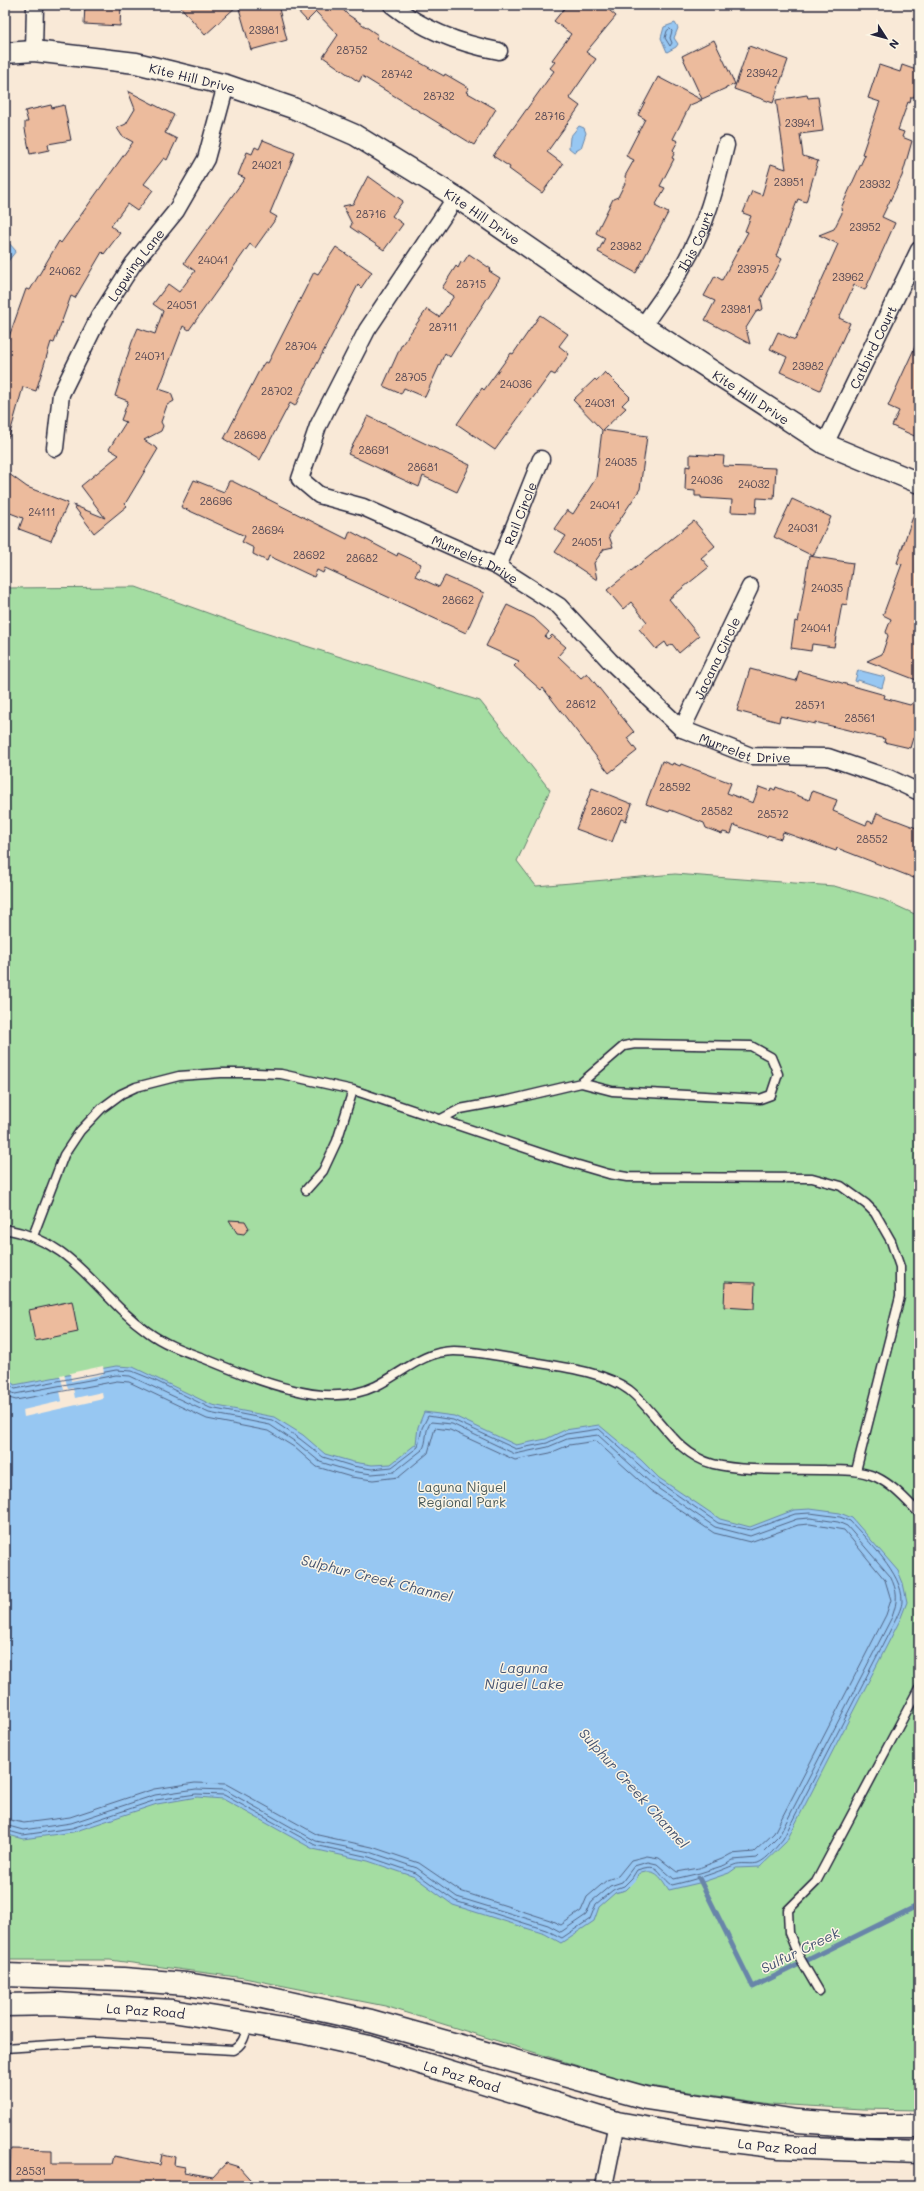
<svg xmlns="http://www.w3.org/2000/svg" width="924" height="2191" font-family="Mali,sans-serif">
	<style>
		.green { fill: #a4dda2; stroke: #63806e }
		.water { fill: #97c7f2; stroke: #6885a9 }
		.pier { fill: #f9e9d7 }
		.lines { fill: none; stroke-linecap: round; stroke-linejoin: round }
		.shore { stroke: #516484; stroke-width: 1 }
		.stream { stroke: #6885a9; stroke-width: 5 }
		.building { fill: #ecbb9d; stroke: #22223b }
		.service-casing { stroke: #22223b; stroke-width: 11 }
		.minor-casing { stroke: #22223b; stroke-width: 19 }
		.tertiary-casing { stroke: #22223b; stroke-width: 23 }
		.secondary-casing { stroke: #22223b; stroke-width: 25 }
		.service { stroke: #fcf5e5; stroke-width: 8 }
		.minor { stroke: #fcf5e5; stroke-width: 16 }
		.tertiary { stroke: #fcf5e5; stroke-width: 20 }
		.secondary { stroke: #fcf5e5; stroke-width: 22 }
		.labels { text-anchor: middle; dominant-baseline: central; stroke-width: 3; stroke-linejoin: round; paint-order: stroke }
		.number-label { font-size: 11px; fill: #544854 }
		.street-label { font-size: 13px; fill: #22223b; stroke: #fcf5e5 }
		.park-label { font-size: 13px; fill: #495a5a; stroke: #fcf5e5 }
		.water-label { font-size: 14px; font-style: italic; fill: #455472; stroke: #fcf5e5 }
	</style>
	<rect width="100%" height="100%" fill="#f9e9d7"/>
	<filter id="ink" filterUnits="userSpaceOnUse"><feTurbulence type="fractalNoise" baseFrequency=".025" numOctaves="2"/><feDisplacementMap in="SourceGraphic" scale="8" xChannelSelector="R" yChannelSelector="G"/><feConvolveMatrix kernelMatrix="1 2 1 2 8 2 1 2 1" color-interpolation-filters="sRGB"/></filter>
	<g filter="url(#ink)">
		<path class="green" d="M 136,587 L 249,628 L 480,701 L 550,790 L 517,861 L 536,886 L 675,874 L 834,886 L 884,900 L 919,916 L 919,2110 L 862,2109 L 771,2104 L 636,2084 L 385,2006 L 244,1978 L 110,1960 L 5,1960 L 5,588 Z"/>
		<path class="water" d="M 675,23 L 678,28 L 674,38 L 678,44 L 676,47 L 667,52 L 661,38 L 664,27 Z
			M 579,126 L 584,128 L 586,133 L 581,148 L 574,152 L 569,148 L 570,137 Z
			M 5,242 L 8,242 L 16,251 L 5,265 Z
			M 858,670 L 885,677 L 882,688 L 858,680 L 857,682 L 855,681 Z
			M 116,1366 L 133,1367 L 212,1405 L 274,1417 L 303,1435 L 325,1454 L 353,1462 L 372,1465 L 391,1464 L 416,1444 L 418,1427 L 424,1412 L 454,1416 L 516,1445 L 546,1439 L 565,1430 L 599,1425 L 641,1460 L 659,1478 L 720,1519 L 750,1527 L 794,1510 L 810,1509 L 840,1513 L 852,1518 L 898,1571 L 903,1583 L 907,1602 L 900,1620 L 786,1842 L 760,1867 L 736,1868 L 729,1873 L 703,1882 L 669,1890 C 659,1875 656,1868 638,1874 L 636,1880 L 626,1890 L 615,1893 L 599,1907 L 594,1921 L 561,1943 L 545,1934 L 453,1905 L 415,1877 L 368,1861 L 313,1849 L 223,1799 L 197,1797 L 157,1804 L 73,1832 L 23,1839 L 5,1834 L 5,1377 L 9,1377 L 14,1385 Z"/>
		<path class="pier" d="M 103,1366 L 104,1374 L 71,1381 L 70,1373 Z
			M 64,1374 L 68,1389 L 73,1388 L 75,1398 L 102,1392 L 103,1399 L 24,1417 L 23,1410 L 62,1401 L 60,1391 L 64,1390 L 60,1375 Z"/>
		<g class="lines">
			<path class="shore" d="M 670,29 L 672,31 L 670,38 L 672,43 L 670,46 L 665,38 L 667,31 Z
				M 5,1381 L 15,1389 L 116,1370 L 132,1371 L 154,1380 L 210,1408 L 272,1420 L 300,1439 L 323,1457 L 352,1466 L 372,1469 L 392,1467 L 418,1447 L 422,1428 L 428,1416 L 453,1420 L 516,1449 L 547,1443 L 566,1434 L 599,1429 L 657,1481 L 718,1523 L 751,1530 L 795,1514 L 810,1513 L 840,1517 L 850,1521 C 867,1540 903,1574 902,1601 C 902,1607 898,1614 896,1619 L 783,1839 C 777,1846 768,1859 758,1863 C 751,1865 741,1862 734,1865 C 713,1874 694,1880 672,1885 C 656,1873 662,1862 637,1870 L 632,1878 L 624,1886 L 613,1890 L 596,1904 L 590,1919 L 562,1938 L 546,1930 L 455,1901 L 416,1873 L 369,1857 L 315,1845 L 224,1795 L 196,1794 L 156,1800 L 72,1828 L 23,1835 L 5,1830
				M 5,1388 L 9,1392 L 15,1394 L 116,1375 L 130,1376 L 209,1413 L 270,1425 L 297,1443 L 320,1462 L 350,1471 L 372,1474 L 394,1472 L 422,1450 C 428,1442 424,1430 431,1422 L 452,1424 L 515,1454 L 548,1447 L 567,1439 L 598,1435 L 653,1485 L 715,1527 L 750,1536 L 797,1519 L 810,1518 L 838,1522 L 847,1526 L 890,1576 C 898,1592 898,1600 892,1617 L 779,1836 L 757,1858 L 733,1860 L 725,1865 L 700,1873 L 674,1879 L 657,1864 L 648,1862 L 634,1866 L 622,1882 L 610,1886 L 592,1901 L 586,1915 L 561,1932 L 548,1925 L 457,1897 L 417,1868 L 370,1852 L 316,1841 L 225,1790 L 196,1789 L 155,1795 L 71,1823 L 23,1830 L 5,1825
				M 5,1397 L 16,1400 L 117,1381 L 129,1382 L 207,1419 L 268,1431 L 294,1447 L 317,1467 L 351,1477 L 373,1480 L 399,1477 L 428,1453 L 435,1428 L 450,1430 L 515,1460 L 550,1453 L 569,1445 L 596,1441 L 650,1490 L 714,1533 L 750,1542 L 798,1525 L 810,1524 L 844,1530 L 885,1580 L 891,1600 L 886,1615 L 774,1833 L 754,1852 L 731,1854 L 722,1859 L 699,1868 L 677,1872 L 659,1858 L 647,1856 L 631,1860 L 618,1876 L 607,1880 L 587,1897 L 581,1911 L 561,1925 L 550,1920 L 460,1891 L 419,1863 L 372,1847 L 318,1835 L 226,1784 L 195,1783 L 154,1789 L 70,1817 L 24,1823 L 5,1819"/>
			<path class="stream" d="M 699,1878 L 753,1987 L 919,1905"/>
		</g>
		<path class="building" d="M 85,5 L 121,5 L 120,26 L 84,24 Z
			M 179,5 L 278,5 L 287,40 L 251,50 L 238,5 L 205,35 Z
			M 292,5 L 339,5 L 347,14 L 378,35 L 376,38 L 444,76 L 445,74 L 469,88 L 466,92 L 496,109 L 474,145 L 362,76 L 359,82 L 323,57 L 338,35 L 316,12 L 307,21 Z
			M 567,5 L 603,5 L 616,16 L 586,52 L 596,59 L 569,98 L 580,106 L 547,152 L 563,164 L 542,193 L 509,169 L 510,167 L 493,156 L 554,71 L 550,68 L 555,62 L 552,60 L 571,34 L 554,21 Z
			M 714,40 L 735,84 L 702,99 L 682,56 Z
			M 749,46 L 788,60 L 773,103 L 734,89 Z
			M 879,65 L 900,72 L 902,65 L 919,71 L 919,80 L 914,97 L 911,97 L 910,103 L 908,102 L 898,130 L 904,132 L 902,137 L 912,141 L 902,176 L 882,217 L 895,223 L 865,290 L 854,285 L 839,318 L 850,323 L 820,390 L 780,372 L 787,357 L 770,349 L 778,332 L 795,340 L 838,244 L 819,235 L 834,229 L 842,213 L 841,208 L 865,155 L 862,154 L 879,104 L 880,102 L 868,98 Z
			M 658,77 L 702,100 L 690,105 L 673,139 L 678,141 L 673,150 L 675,152 L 672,158 L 674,159 L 660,186 L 665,188 L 655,206 L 668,213 L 636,273 L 598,252 L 605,238 L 596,233 L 613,199 L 618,197 L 626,181 L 625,176 L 634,160 L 626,156 L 645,119 L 638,115 Z
			M 128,91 L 174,115 L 165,133 L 177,139 L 167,160 L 164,158 L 144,184 L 153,190 L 137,211 L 127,204 L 111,226 L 120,233 L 104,254 L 102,252 L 75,298 L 71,296 L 54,343 L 51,342 L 36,391 L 23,387 L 9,437 L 5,437 L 5,348 L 26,289 L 30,290 L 59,241 L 61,243 L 133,142 L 122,136 L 117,128 L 126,124 L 135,109 Z
			M 807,95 L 808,98 L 818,97 L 823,131 L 800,134 L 803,156 L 818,161 L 806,202 L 798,199 L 776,256 L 782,259 L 761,299 L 763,309 L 756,312 L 746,328 L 750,344 L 705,320 L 715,301 L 704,296 L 715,276 L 722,280 L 748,232 L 745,231 L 751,216 L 743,213 L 752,191 L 762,195 L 771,164 L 786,169 L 776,100 Z
			M 51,105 L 52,108 L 64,105 L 71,140 L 48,144 L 49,150 L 30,154 L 25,129 L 25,122 L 28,122 L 25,111 Z
			M 263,140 L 295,153 L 270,213 L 277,217 L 255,248 L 250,244 L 189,330 L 183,326 L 159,389 L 171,393 L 174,401 L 167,405 L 161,422 L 163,426 L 161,431 L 144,440 L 158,449 L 125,504 L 127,506 L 94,533 L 73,505 L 105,518 L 81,486 L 119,455 L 109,449 L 126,422 L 121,420 L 128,401 L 115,396 L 132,342 L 138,328 L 155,334 L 163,311 L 153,304 L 168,284 L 179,292 L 195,271 L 184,263 L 245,178 L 238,175 L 247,152 L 252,154 L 255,147 L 259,149 Z
			M 368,176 L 403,201 L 392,216 L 403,224 L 384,250 L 350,227 L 352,224 L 343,206 L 353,204 Z
			M 336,247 L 372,272 L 361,288 L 358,285 L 295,406 L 290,403 L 260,460 L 224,439 L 260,369 L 265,362 L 268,363 L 314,272 L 318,274 Z
			M 469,254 L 491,269 L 489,271 L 500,278 L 450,357 L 445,353 L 425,397 L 404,388 L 401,394 L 383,386 L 401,346 L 427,309 L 439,317 L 454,296 L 442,288 L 456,266 L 458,268 L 461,262 L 463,263 Z
			M 540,315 L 568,334 L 559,346 L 569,354 L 555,375 L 551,373 L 495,450 L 457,424 L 482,388 L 484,390 L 511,353 L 513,354 Z
			M 919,338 L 919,438 L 892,426 L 899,411 L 888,406 Z
			M 605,372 L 630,397 L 622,405 L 626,408 L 603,430 L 647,436 L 640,489 L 609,536 L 613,547 L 604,549 L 594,563 L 597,580 L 555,552 L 566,536 L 554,529 L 567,510 L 573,514 L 596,478 L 602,430 L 573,400 L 595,379 L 597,381 Z
			M 368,416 L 470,465 L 457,492 L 423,476 L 419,487 L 348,454 Z
			M 690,454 L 724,456 L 723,466 L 776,468 L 774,499 L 757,498 L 756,513 L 731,512 L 732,500 L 701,498 L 701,496 L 695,496 L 695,491 L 685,490 L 686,466 L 690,467 Z
			M 5,471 L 27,487 L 68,503 L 51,541 L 19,529 L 23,518 L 5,511 Z
			M 194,480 L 224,492 L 229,481 L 232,481 L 347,539 L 350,531 L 397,556 L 398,553 L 421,564 L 415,576 L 439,587 L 445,576 L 484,593 L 466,633 L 325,568 L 323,573 L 317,570 L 314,577 L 269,556 L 267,561 L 253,554 L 254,548 L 242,542 L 245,536 L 181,507 Z
			M 792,499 L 831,517 L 813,556 L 774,537 Z
			M 917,505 L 919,506 L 919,681 L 867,661 L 882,654 L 888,636 L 886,632 L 891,619 L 883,615 L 902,564 L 897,563 Z
			M 694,521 L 715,546 L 701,558 L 709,567 L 669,599 L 699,636 L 679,653 L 672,644 L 668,647 L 665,642 L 656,649 L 639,629 L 647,622 L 631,602 L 623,609 L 607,590 Z
			M 809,556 L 853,563 L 847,605 L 842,604 L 834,647 L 812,644 L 811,651 L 791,648 L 795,621 L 798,622 L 801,606 Z
			M 507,605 L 534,618 L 549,632 L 545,637 L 548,639 L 552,635 L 566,647 L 558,656 L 581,678 L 587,673 L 634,732 L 627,738 L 637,751 L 609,773 L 543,688 L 541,690 L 514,666 L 519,661 L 486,646 Z
			M 750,669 L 796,681 L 799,671 L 885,695 L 884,698 L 910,705 L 919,698 L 919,739 L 913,738 L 910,748 L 884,742 L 885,739 L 815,722 L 815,724 L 780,716 L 779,722 L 737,711 Z
			M 662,761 L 672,765 L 673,763 L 680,766 L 681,764 L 731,783 L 727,793 L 753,803 L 759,787 L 770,791 L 771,788 L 775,790 L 776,787 L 809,800 L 812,791 L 837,800 L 833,811 L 866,825 L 868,821 L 873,823 L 877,813 L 919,829 L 919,880 L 837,848 L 836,851 L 783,832 L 781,839 L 768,835 L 767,837 L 734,825 L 731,834 L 723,832 L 722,834 L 706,828 L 704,823 L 670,810 L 669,812 L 646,804 Z
			M 592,788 L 632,804 L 626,821 L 621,819 L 612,842 L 576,829 Z
			M 229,1220 L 245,1221 L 249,1228 L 244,1234 L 237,1233 Z
			M 725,1282 L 755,1283 L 754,1309 L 724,1307 Z
			M 72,1301 L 78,1332 L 35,1341 L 29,1310 Z
			M 11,2149 L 52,2150 L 52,2164 L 112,2164 L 114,2156 L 160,2165 L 162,2154 L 175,2157 L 174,2165 L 185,2167 L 184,2172 L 213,2177 L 226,2163 L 239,2167 L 256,2186 L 10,2186 Z"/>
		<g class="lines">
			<defs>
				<path id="service" d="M 441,1119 L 460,1109 L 509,1100 L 581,1083 L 612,1091 L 760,1099 L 771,1095 L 778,1074 L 771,1057 L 751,1046 L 635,1044 L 624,1046 L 581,1083
					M 306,1190 L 323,1171 L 337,1141 L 353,1090
					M 5,1229 C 77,1242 94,1294 148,1332 C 164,1344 184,1351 203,1358 C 232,1370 261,1382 290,1389 C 319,1397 349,1399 376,1386 C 402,1373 424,1351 454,1351 C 477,1351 499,1356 521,1360 C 553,1366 602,1370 629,1390 C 658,1413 675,1454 713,1464 C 745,1472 791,1469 826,1470 C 843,1470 860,1470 876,1477 C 893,1485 906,1500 919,1513
					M 33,1236 L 64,1155 L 80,1131 L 102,1108 L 121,1094 L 136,1087 L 179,1076 L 221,1073 L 256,1073 L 281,1074 L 353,1090 L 558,1159 L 609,1174 L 627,1177 L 812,1178 L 841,1186 L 866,1204 L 875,1213 L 891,1241 L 900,1267 L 900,1297 L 856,1471
					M 819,1991 L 798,1955 L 789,1933 L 788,1910 L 816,1882 L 919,1688
					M 5,2048 L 96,2042 L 233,2050 C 244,2044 245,2035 248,2024"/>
				<g id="minor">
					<path d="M 392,5 C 422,29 461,44 499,51"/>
					<path d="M 34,51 L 35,5"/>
					<path id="s1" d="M 456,197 L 367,330 L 318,426 L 300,479 L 319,495 L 363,507 L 498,567 L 559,606 L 610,661 L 682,729 L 751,756 L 828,757 L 889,778 L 919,792"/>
					<path id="s2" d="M 643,326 C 657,305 672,286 684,264 C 706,227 716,186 726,145"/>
					<path id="s3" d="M 825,444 L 919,250"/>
					<path id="s4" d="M 55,448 L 61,394 L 98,319 L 133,264 L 176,211 L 206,159 L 226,85"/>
					<path id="s5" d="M 498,567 L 541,459"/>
					<path id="s6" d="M 682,729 L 750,587"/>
					<path d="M 604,2186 L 617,2123"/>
				</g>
				<g id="tertiary">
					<path id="s7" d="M 5,53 L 34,51 L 136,63 L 226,85 L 293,108 L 355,135 L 456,197 L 643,326 L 825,444 L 919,483"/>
				</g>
				<g id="secondary">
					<path d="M 5,1975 L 123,1979 L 186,1984 L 244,1993 L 371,2021 L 646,2098 L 797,2121 L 869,2126 L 919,2126"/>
					<path id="s8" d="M 5,2005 L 57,2004 L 172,2011 L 248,2023 L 306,2033 L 369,2047 L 617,2123 L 690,2136 L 780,2147 L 919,2152"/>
				</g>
			</defs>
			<use href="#service" class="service-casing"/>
			<use href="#minor" class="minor-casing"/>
			<use href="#tertiary" class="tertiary-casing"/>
			<use href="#secondary" class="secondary-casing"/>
			<use href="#service" class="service"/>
			<use href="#minor" class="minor"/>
			<use href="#tertiary" class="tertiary"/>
			<use href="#secondary" class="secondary"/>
		</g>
	</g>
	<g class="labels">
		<g class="number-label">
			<text x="264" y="29">23981</text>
			<text x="352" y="49">28752</text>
			<text x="762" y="72">23942</text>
			<text x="397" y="73">28742</text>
			<text x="439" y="95">28732</text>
			<text x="550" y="115">28716</text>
			<text x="800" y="122">23941</text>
			<text x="267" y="164">24021</text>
			<text x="789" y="181">23951</text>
			<text x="875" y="183">23932</text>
			<text x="371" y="213">28716</text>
			<text x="865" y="226">23952</text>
			<text x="626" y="245">23982</text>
			<text x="213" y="259">24041</text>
			<text x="753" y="268">23975</text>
			<text x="65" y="270">24062</text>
			<text x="848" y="276">23962</text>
			<text x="471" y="283">28715</text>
			<text x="182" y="304">24051</text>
			<text x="736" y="308">23981</text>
			<text x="443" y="326">28711</text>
			<text x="301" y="345">28704</text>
			<text x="150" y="355">24071</text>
			<text x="808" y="365">23982</text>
			<text x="411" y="376">28705</text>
			<text x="516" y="383">24036</text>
			<text x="277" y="390">28702</text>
			<text x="600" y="402">24031</text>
			<text x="250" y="434">28698</text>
			<text x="374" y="449">28691</text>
			<text x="621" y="461">24035</text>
			<text x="423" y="466">28681</text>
			<text x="707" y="479">24036</text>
			<text x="754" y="483">24032</text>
			<text x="216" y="500">28696</text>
			<text x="605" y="504">24041</text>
			<text x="42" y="511">24111</text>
			<text x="803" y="527">24031</text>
			<text x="268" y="529">28694</text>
			<text x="587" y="541">24051</text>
			<text x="309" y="554">28692</text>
			<text x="362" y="557">28682</text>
			<text x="827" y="587">24035</text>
			<text x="458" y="599">28662</text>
			<text x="816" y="627">24041</text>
			<text x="581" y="703">28612</text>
			<text x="810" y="704">28571</text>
			<text x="860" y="717">28561</text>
			<text x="675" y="786">28592</text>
			<text x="607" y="810">28602</text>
			<text x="717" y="810">28582</text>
			<text x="773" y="813">28572</text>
			<text x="872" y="838">28552</text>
			<text x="31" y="2170">28531</text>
		</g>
		<g class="street-label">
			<text stroke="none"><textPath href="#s7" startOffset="190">Kite Hill Drive</textPath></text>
			<text stroke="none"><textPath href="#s7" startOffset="514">Kite Hill Drive</textPath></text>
			<text stroke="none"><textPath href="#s2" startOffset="100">Ibis Court</textPath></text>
			<text stroke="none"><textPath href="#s4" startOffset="204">Lapwing Lane</textPath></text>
			<text stroke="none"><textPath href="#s3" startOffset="108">Catbird Court</textPath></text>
			<text stroke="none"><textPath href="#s7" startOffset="838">Kite Hill Drive</textPath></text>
			<text stroke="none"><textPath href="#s5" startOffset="58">Rail Circle</textPath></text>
			<text stroke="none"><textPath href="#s1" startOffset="518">Murrelet Drive</textPath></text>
			<text stroke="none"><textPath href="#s6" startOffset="79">Jacana Circle</textPath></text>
			<text stroke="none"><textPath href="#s1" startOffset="855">Murrelet Drive</textPath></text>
			<text stroke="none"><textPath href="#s8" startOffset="141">La Paz Road</textPath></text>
			<text stroke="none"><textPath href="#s8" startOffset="465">La Paz Road</textPath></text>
			<text stroke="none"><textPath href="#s8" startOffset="789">La Paz Road</textPath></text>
		</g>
		<g class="park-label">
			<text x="462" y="1486">Laguna Niguel<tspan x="462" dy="15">Regional Park</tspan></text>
		</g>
		<g class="water-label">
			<text transform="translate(377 1578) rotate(14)">Sulphur Creek Channel</text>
			<text x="524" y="1667">Laguna<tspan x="524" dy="16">Niguel Lake</tspan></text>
			<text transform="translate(634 1788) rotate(48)">Sulphur Creek Channel</text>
			<text transform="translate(800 1950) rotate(-26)">Sulfur Creek</text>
		</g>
	</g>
	<rect width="924" height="2191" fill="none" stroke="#fcf5e5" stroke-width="20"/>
	<rect x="10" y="10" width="904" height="2171" fill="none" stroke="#22223b" stroke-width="1.5" filter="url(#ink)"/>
	<g transform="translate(886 38) rotate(126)" stroke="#fcf5e5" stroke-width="3" paint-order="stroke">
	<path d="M0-3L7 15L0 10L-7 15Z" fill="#22223b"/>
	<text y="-6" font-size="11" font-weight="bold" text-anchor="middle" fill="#22223b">N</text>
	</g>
</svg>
